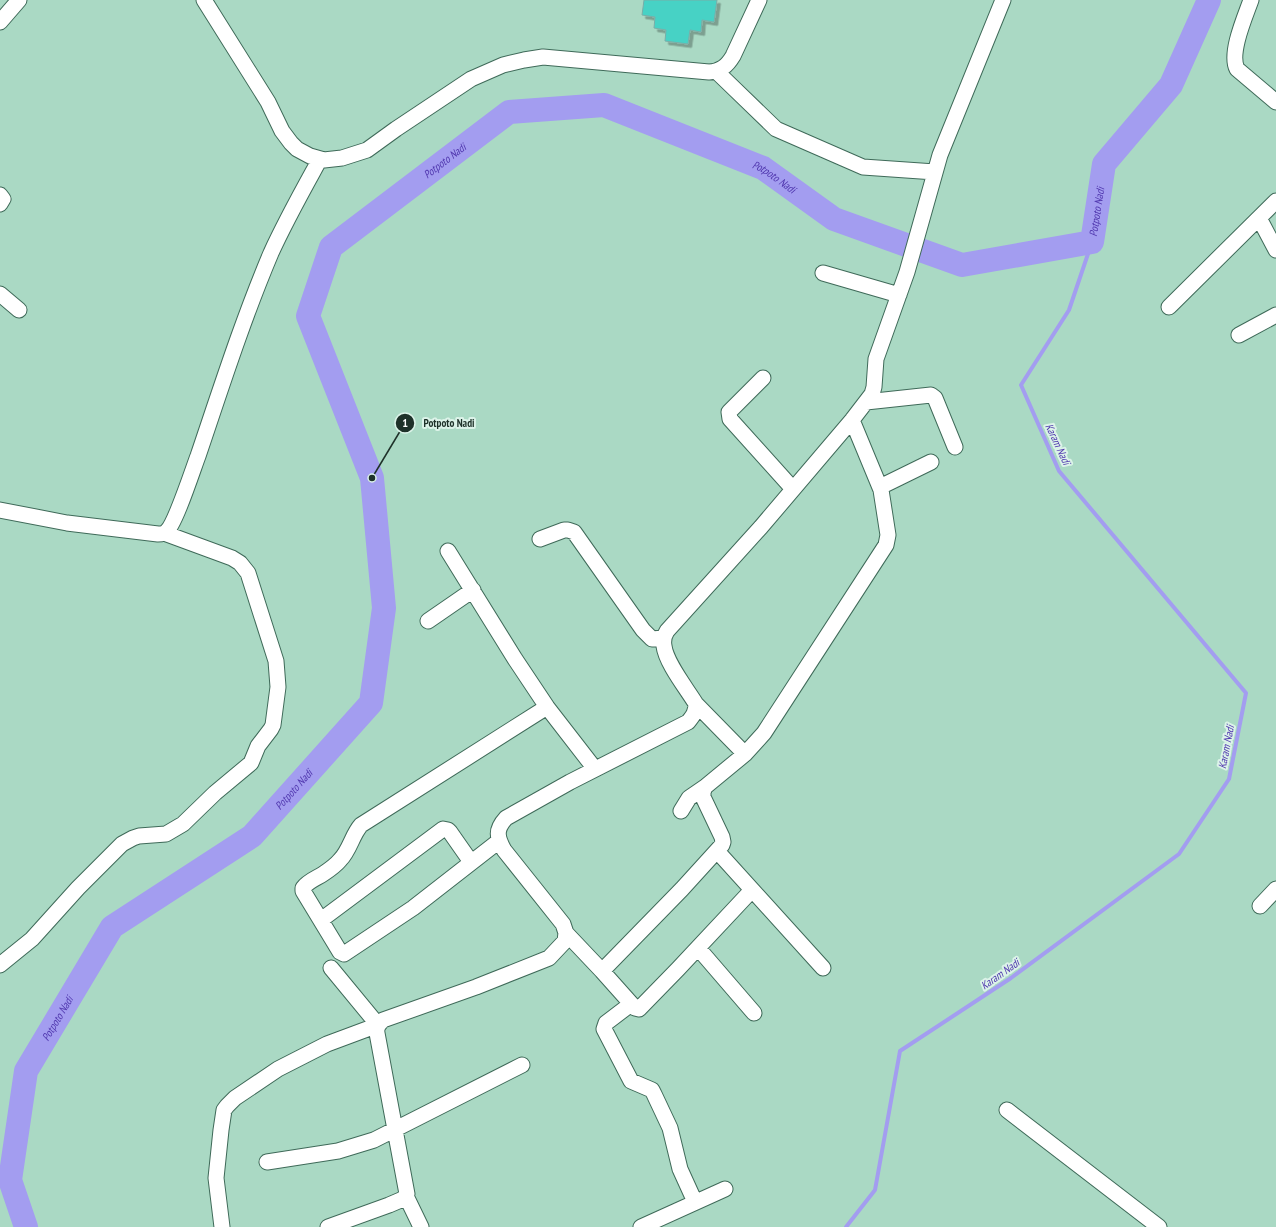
<svg xmlns="http://www.w3.org/2000/svg" width="1276" height="1227" font-family="'PT Sans Narrow',sans-serif">
	<style>
		.lines { fill: none; stroke-linecap: round; stroke-linejoin: round }
		.stream { stroke: #a39df0; stroke-width: 4 }
		.river { stroke: #a39df0; stroke-width: 24 }
		.building { fill: #46d2c5; stroke: #79aea8; filter: url(#shadow) }
		.minor-casing { stroke: #3f6a59; stroke-width: 17 }
		.minor { stroke: #fff; stroke-width: 15 }
		.labels { text-anchor: middle; dominant-baseline: central; stroke-width: 4; stroke-linejoin: round; paint-order: stroke }
		.water-label { font-size: 11px; font-style: italic; fill: #5138af; stroke: #dcf3e9 }
		.leader { fill: none; stroke: #1e3129; stroke-width: 1.5 }
		.callout-dot { fill: #1e3129; stroke: #dcf3e9; stroke-width: 1.5 }
		.mark-label { font-size: 12px; text-anchor: middle; font-weight: bold; fill: #fff }
		.callout-label { font-size: 11px; text-anchor: middle; font-weight: bold; fill: #1e3129; stroke: #dcf3e9; stroke-width: 4; stroke-linejoin: round; paint-order: stroke }
	</style>
	<defs>
		<filter id="shadow"><feDropShadow dx="3.5" dy="3.5" stdDeviation="0" flood-color="#0004"/></filter>
	</defs>
	<rect width="100%" height="100%" fill="#aad9c4"/>
	<g class="lines">
		<path class="stream" d="M 846,1227 L 875,1190 L 900,1051 L 1011,978 L 1179,854 L 1229,779 L 1246,693 L 1059,471 L 1021,385 L 1069,310 L 1092,242"/>
		<path class="river" id="s1" d="M 26,1227 L 10,1180 L 26,1071 L 112,927 L 252,836 L 371,703 L 384,608 L 372,478 L 308,316 L 331,247 L 509,112 L 604,105 L 763,168 L 834,219 L 962,265 L 1092,242 L 1104,164 L 1171,85 L 1209,0"/>
	</g>
	<path class="building" d="M 644,0 L 717,0 L 714,22 L 702,20 L 701,32 L 690,30 L 688,44 L 665,41 L 666,30 L 654,28 L 655,17 L 642,15 Z"/>
	<g class="lines">
		<defs>
			<path id="minor" d="M 204,0 L 268,102 L 282,131 L 291,143 L 297,149 L 310,156 L 324,160 L 342,158 L 367,150 L 396,129 L 471,79 L 503,65 L 524,60 L 543,57 L 709,72 C 721,71 727,66 733,56 L 759,0
				M 1251,0 C 1245,17 1229,53 1237,69 L 1276,102
				M 0,22 L 19,0
				M 716,71 L 776,129 L 863,167 L 935,172
				M 0,195 L 3,199 L 0,204
				M 1259,218 L 1276,250
				M 823,273 L 899,295
				M 0,294 L 19,310
				M 1169,307 L 1276,201
				M 1239,335 L 1276,315
				M 763,378 L 729,412 L 730,419 L 793,489
				M 866,402 L 931,395 L 935,398 L 955,447
				M 880,487 L 931,462
				M 0,510 L 67,523 L 158,534 C 161,534 164,534 166,532 C 175,525 193,469 198,456 C 221,388 243,319 271,253 C 286,220 303,190 320,159
				M 540,539 L 564,530 L 568,530 L 574,532 L 643,630 L 652,639 L 664,638
				M 448,551 L 515,659 L 547,707 L 595,769
				M 428,621 L 473,590
				M 696,704 L 745,754
				M 681,811 L 689,798 L 705,787
				M 499,841 L 413,908 L 344,954 L 340,952 L 303,891 L 303,888 C 308,881 317,878 323,874 C 329,870 336,865 340,860 C 350,850 352,835 361,825 L 547,707
				M 717,851 L 823,968
				M 1260,906 L 1276,889
				M 321,920 L 443,829 L 448,830 L 450,832 L 471,862
				M 566,933 L 602,971 L 635,1008 L 639,1009 L 678,969 L 752,890
				M 698,948 L 754,1013
				M 0,965 L 32,939 L 78,888 L 122,844 L 133,838 L 139,836 L 166,834 L 183,824 L 215,793 L 251,763 L 258,746 L 271,729 L 273,725 L 278,687 L 276,661 L 248,573 L 240,563 L 232,558 L 164,533
				M 602,971 L 682,889 L 722,845 L 723,842 L 722,837 L 703,797 L 703,792 L 705,787 L 745,754 L 764,733 L 886,545 L 888,535 L 881,490 L 852,420
				M 631,1004 L 606,1023 L 604,1029 L 631,1081 L 652,1090 L 654,1094 L 670,1128 L 680,1169 L 695,1202
				M 1007,1110 L 1159,1227
				M 267,1162 L 338,1151 L 374,1140 L 522,1065
				M 406,1196 L 421,1227
				M 222,1227 L 216,1178 L 221,1130 L 224,1110 L 227,1106 L 235,1098 L 278,1069 L 327,1044 L 378,1025 L 331,968
				M 328,1227 L 389,1205 L 403,1199 L 407,1194 L 377,1033 C 376,1027 379,1024 383,1020 L 476,987 L 549,958 L 565,941 L 566,933 L 563,924 L 504,850 C 497,837 495,830 506,818 L 570,782 L 688,722 C 693,716 696,712 696,704 C 687,689 666,663 664,646 C 663,641 664,636 667,631 L 761,527 L 852,420 L 872,394 L 874,387 L 876,359 L 907,272 L 940,155 L 1003,0
				M 641,1227 L 725,1189"/>
		</defs>
		<use href="#minor" class="minor-casing"/>
		<use href="#minor" class="minor"/>
	</g>
	<g class="labels">
		<g class="water-label">
			<text stroke="none"><textPath href="#s1" startOffset="1289">Potpoto Nadi</textPath></text>
			<text stroke="none"><textPath href="#s1" startOffset="1650">Potpoto Nadi</textPath></text>
			<text stroke="none"><textPath href="#s1" startOffset="2022">Potpoto Nadi</textPath></text>
			<text transform="translate(1058 444) rotate(65)">Karam Nadi</text>
			<text transform="translate(1226 747) rotate(-79)">Karam Nadi</text>
			<text stroke="none"><textPath href="#s1" startOffset="557">Potpoto Nadi</textPath></text>
			<text transform="translate(1000 974) rotate(-35)">Karam Nadi</text>
			<text stroke="none"><textPath href="#s1" startOffset="221">Potpoto Nadi</textPath></text>
		</g>
	</g>
	<path class="leader" d="M372 478L405 423"/>
	<g class="callout-dot">
		<circle cx="372" cy="478" r="4"/>
		<circle cx="405" cy="423" r="10"/>
	</g>
	<g class="mark-label">
		<text x="405" y="427">1</text>
	</g>
	<g class="callout-label">
		<text x="449" y="427">Potpoto Nadi</text>
	</g>
</svg>
